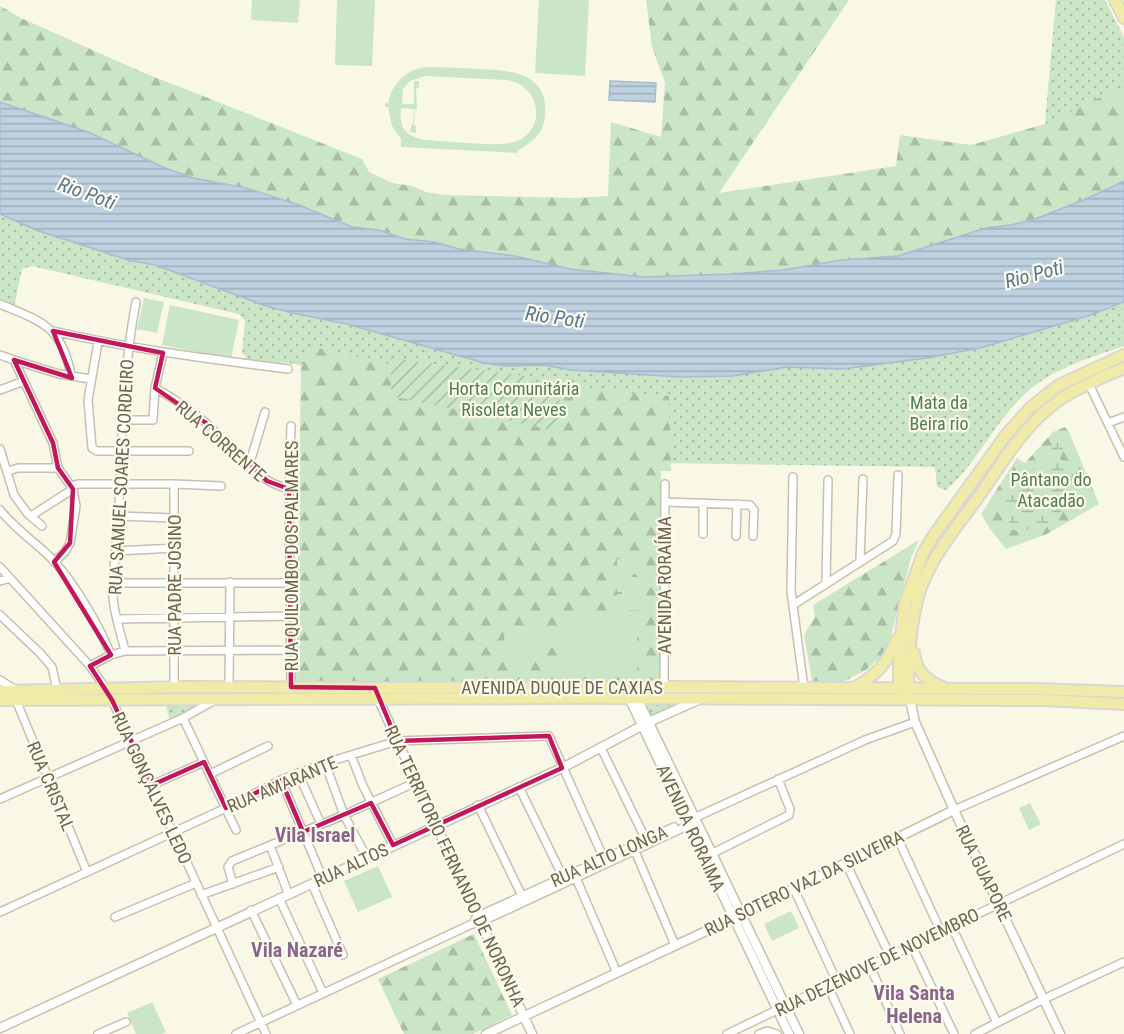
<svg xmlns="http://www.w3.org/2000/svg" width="1124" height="1034" font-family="'Roboto Condensed',sans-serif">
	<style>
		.grass { fill: url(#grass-dots) }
		.forest { fill: url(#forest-firs) }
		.wetland { fill: url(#wetland-marsh) }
		.garden { fill: url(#garden-furrows) }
		.pitch { fill: #cbe5c7; fill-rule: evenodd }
		.water { fill: url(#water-rules); stroke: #a6bdd1; stroke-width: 1.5 }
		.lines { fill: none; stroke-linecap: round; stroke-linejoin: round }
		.minor-casing { stroke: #c7c0ad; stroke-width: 10 }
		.tertiary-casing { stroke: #c7c0ad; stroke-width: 11 }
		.primary-casing { stroke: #dad7d1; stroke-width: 14 }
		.minor { stroke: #fff; stroke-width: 7 }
		.tertiary { stroke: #fff; stroke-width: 8 }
		.primary { stroke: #f0eba8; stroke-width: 10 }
		.marked { fill: none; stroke: #c2185b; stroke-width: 4.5; stroke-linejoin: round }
		.labels { text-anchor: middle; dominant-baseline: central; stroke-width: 4.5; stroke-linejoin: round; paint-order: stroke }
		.park-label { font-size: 18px; fill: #4f7f4f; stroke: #fdfbed }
		.street-label { font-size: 18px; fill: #70654f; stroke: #fdfbed }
		.water-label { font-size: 20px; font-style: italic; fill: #567794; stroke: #fdfbed }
		.neighbourhood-label { font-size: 20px; font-weight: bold; fill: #8b668c; stroke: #fdfbed }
	</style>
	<defs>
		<pattern id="grass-dots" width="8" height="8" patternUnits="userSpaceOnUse" patternTransform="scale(1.5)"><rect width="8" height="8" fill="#cbe5c7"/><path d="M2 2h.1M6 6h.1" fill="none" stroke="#a9bda4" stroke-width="1.8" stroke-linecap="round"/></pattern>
		<pattern id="forest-firs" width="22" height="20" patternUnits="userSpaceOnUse" patternTransform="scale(1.5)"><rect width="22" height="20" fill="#cbe5c7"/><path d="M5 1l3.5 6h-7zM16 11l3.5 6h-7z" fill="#a9bda4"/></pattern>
		<pattern id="wetland-marsh" width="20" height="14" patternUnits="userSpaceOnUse" patternTransform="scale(1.5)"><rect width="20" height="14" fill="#cbe5c7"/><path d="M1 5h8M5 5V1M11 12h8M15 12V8" fill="none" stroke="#a9bda4"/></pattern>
		<pattern id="garden-furrows" width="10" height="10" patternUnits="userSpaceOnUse" patternTransform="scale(1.5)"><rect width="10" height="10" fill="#cbe5c7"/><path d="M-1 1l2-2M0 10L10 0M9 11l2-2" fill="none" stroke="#a9bda4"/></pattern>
		<pattern id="water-rules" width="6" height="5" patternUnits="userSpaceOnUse" patternTransform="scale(1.5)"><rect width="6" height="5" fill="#bed1e1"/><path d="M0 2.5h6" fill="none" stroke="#9fadb9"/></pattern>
	</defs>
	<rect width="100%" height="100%" fill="#f9f8e7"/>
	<path class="grass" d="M 1056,0 L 1105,0 L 1124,37 L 1124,181 L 1043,145 Z
		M 0,214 L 36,230 L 128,260 L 155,265 L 263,305 L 292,313 L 347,324 L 484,363 L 504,366 L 544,365 L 571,370 L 680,377 L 733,376 L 787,367 L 843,369 L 927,358 L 980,348 L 1088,316 L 1124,302 L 1124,346 C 1089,358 1048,370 1022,397 C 993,425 976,464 946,490 L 937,487 L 935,467 L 656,463 L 335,378 L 296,364 L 248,359 L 242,353 L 245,321 L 239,314 L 32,266 L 22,269 L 14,307 L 0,300 Z
		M 165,702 L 210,703 L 170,721 Z
		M 686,702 L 651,720 L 645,703 Z"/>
	<path class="forest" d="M 646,0 L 849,0 L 719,193 L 896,166 L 900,135 L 971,145 L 1045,124 L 1124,86 L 1124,181 L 1086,199 L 1035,219 L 1011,225 L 986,228 L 898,256 L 841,260 L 784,270 L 729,274 L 643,277 L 570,269 L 515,256 L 459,249 L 434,242 L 409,239 L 379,230 L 352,227 L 296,204 L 246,188 L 193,178 L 165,168 L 88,132 L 0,102 L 0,6 L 23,19 L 142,72 L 362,159 L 369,172 L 392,183 L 412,186 L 426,192 L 444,195 L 577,198 L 608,196 L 611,122 L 661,137 L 665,83 L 652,47 Z
		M 313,347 L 460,380 L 669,396 L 671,471 L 661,471 L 660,685 L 296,683 L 301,368 Z
		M 1065,427 L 1069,432 L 1099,504 L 1047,534 L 1006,549 L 990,529 L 981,514 L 1017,458 L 1025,463 L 1053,432 Z
		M 919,540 L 911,558 L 887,651 L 866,670 L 843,682 L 812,681 L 804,635 L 815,617 L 813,605 Z
		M 474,934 L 512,1015 L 473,1034 L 404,1034 L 378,979 Z"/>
	<path class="wetland" d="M 1061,441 L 1063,451 L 1060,459 L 1071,465 L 1080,492 L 1049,525 L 1023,531 L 1011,530 L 1003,500 L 1012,478 L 1033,476 L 1033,462 L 1045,462 L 1053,458 L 1049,453 L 1045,453 L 1048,447 Z"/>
	<path class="garden" d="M 391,358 L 533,377 L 534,383 L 561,383 L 557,431 L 391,396 Z"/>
	<path class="pitch" d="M 252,0 L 300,0 L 298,23 L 251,20 Z
		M 337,0 L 375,0 L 372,66 L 335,65 Z
		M 539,0 L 589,0 L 585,76 L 535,73 Z
		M 431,67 C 447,67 463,68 478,69 C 509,70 549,72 545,115 C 544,132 533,143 518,150 L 518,153 L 401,147 L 401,139 L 392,126 L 388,107 L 385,107 L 385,103 L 388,103 C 393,81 409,67 431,67 ZM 425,76 L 507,80 C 541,85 548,131 514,142 C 498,147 446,141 426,140 C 405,136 399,128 401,108 L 414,109 L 413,125 L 411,126 L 410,132 L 416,133 L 416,126 L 414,125 L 415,109 L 417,109 L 416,88 L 419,88 L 419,81 L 414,81 L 414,104 L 402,104 L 403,89 L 410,81 Z
		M 144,298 L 164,302 L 157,333 L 137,329 Z
		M 170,305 L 239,320 L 231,359 L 162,345 Z
		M 617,559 L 643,559 L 643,574 L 617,575 Z
		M 617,577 L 643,577 L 643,592 L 617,592 Z
		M 617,594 L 642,594 L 642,610 L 617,610 Z
		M 561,617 L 637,617 L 637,672 L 561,672 Z
		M 504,631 L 544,631 L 545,660 L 505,660 Z
		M 1030,803 L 1041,824 L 1029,830 L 1019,808 Z
		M 378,866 L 392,897 L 358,912 L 344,881 Z
		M 791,911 L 799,928 L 772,941 L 764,924 Z
		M 152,1002 L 166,1032 L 161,1034 L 136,1034 L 127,1013 Z"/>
	<path class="water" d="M 610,81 L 656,83 L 655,102 L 609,100 Z
		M 0,102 L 88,132 L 165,168 L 193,178 L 246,188 L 299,205 L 352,227 L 379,230 L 406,239 L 434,242 L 459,249 L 515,256 L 570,269 L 643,277 L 729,274 L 784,270 L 841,260 L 898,256 L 986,228 L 1011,225 L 1035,219 L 1086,199 L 1124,181 L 1124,302 L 1088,316 L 980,348 L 927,358 L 843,369 L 787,367 L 733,376 L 680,377 L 571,370 L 544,365 L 504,366 L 484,363 L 347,324 L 292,313 L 263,305 L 155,265 L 128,260 L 36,230 L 0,214 Z"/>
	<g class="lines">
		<defs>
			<path id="minor" d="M 0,304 C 42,322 62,326 71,375
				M 53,331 C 131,349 209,359 288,369
				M 98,342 L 88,400 L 92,448 L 97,451 L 189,451
				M 0,355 L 14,360 L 53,443 L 58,468 L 73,489 L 76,506 L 70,543 L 65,552 L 54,562
				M 14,360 L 59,374 L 91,379
				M 1089,384 L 1124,457
				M 155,388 C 173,398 190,409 206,423 C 232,446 253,481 289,489
				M 0,390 L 24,381
				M 122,420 L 153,420 L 155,388 L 163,353
				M 1108,423 L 1124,417
				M 0,449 L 14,495 L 28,514 L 42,526
				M 249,466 L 265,412
				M 8,471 L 18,468 L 58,468
				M 793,477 L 791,591 L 804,688
				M 174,484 L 174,687
				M 72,486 L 78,484 L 174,484 L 221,486
				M 665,502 L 750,505 L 754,510 L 753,536
				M 0,510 C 16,530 38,544 55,562 C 76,586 99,625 111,655
				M 31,516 L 73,489
				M 119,516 L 174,518
				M 703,534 L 703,503
				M 736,536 L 737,504
				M 116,551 L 175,548
				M 860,561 L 863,479
				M 0,567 L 90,666 L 106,689
				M 0,581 L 10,578
				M 114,583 L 291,583
				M 826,583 L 828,480
				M 793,605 L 893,541 L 896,534 L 898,475
				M 0,615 L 40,653 L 52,667 L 57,690
				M 117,619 L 291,616
				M 125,651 C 121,633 114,615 113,597 C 112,569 118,535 119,506 C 122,438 123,369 136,302
				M 90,666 L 111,655 L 125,651 L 291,650
				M 0,680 L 14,689
				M 229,687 L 230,582
				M 291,687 L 289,489 L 291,426
				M 664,687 L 665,484
				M 111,698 L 266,1034
				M 16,700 L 87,872
				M 183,718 L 236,830
				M 601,748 L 647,842
				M 351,755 L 363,786 L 393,845
				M 325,763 L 344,815 L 367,858
				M 298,773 L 321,824
				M 210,774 L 268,746
				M 281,780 L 323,879
				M 152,785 L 204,762
				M 519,787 L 563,877
				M 0,799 L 183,718 L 215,700
				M 478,805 L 522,896
				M 954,810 L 1124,736
				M 692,819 L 865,740 L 915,722
				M 898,839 L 941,932
				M 270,845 L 288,893
				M 635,851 L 675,945
				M 713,853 L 789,815 L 790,809 L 778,779
				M 846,863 L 890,956
				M 576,878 L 617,973
				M 233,884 L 228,867 L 232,861 L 344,815 L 416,782
				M 312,884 L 343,955
				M 794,889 L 837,982
				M 201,895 L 279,867
				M 279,898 L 323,993
				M 251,910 L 297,1005
				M 0,912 L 226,808 L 281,780 L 325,763 L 397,741 L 549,736 L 604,859
				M 115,917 L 196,883
				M 475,919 L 478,916 L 674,827
				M 952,927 L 997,1023
				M 912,946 L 954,1034
				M 870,966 L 900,1034
				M 828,986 L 850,1034
				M 98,1034 L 126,1022
				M 236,1034 L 472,924 L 481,922 L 689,825 L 693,821
				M 727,1034 L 1124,844
				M 759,1034 L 767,1031 L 777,1034
				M 975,1034 L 1044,999 L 1124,962"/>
			<path id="tertiary" d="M 632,687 L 629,694 L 630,700 L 789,1034
				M 376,694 L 532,1034
				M 638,700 L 799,1034
				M 910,700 L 915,722 L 954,810 L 1060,1034
				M 0,1028 L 562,768 L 649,722 L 700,699
				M 486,1034 L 734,918 L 954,810"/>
			<path id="primary" d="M 1115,0 L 1124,18
				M 914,653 C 916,671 926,680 942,687
				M 856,687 C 876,675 889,661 897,639
				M 0,691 L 186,687 L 375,688 L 664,687 L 1033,689 L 1124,692
				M 899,694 L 899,650 L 905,604 L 923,553 L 934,535 L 1006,435 L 1030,408 L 1059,385 L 1124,355
				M 909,694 C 906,665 912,611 922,585 C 934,554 955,529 974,503 C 999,469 1022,426 1058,401 C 1078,387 1102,378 1124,368
				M 0,700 L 579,698 L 1044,700 L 1124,704"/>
		</defs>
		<use href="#minor" class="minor-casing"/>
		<use href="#tertiary" class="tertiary-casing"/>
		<use href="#primary" class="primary-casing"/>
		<use href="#minor" class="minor"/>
		<use href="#tertiary" class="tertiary"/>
		<use href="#primary" class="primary"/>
	</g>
	<path class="marked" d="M 53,331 L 163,353 L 155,388 L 206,423 L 267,481 L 289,489 L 291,687 L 375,688 L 397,741 L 549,736 L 562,768 L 393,845 L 371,803 L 303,832 L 281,780 L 226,808 L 204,762 L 152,785 L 112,700 L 90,666 L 111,655 L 54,562 L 70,543 L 73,489 L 58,468 L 53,443 L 14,360 L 72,378 Z"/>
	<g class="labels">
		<g class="park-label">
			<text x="514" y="388">Horta Comunitária<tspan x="514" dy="21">Risoleta Neves</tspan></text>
			<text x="939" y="402">Mata da<tspan x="939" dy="21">Beira rio</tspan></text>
			<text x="1051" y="479">Pântano do<tspan x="1051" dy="21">Atacadão</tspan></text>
		</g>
		<g class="street-label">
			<text transform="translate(221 441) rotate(41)">RUA CORRENTE</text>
			<text transform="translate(121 477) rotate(-87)">RUA SAMUEL SOARES CORDEIRO</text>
			<text transform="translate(291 556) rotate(-90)">RUA QUILOMBO DOS PALMARES</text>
			<text transform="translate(174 585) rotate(-90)">RUA PADRE JOSINO</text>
			<text transform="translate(664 585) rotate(-90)">AVENIDA RORAÍMA</text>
			<text x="562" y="687">AVENIDA DUQUE DE CAXIAS</text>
			<text transform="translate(282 784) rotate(-23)">RUA AMARANTE</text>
			<text transform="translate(51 786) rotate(67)">RUA CRISTAL</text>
			<text transform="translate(152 788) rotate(65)">RUA GONÇALVES LEDO</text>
			<text transform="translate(691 828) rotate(65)">AVENIDA RORAIMA</text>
			<text transform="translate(609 856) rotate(-24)">RUA ALTO LONGA</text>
			<text transform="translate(351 865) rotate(-25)">RUA ALTOS</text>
			<text transform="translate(455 866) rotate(65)">RUA TERRITORIO FERNANDO DE NORONHA</text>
			<text transform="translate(984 873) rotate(64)">RUA GUAPORE</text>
			<text transform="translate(804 883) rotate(-26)">RUA SOTERO VAZ DA SILVEIRA</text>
			<text transform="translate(877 962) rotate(-26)">RUA DEZENOVE DE NOVEMBRO</text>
		</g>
		<g class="water-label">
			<text transform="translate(87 193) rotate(20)">Rio Poti</text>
			<text transform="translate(1034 274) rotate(-15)">Rio Poti</text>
			<text transform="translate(555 317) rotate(8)">Rio Poti</text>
		</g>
		<g class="neighbourhood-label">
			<text x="315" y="835">Vila Israel</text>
			<text x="297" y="950">Vila Nazaré</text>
			<text x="914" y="993">Vila Santa<tspan x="914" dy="23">Helena</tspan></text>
		</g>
	</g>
</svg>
